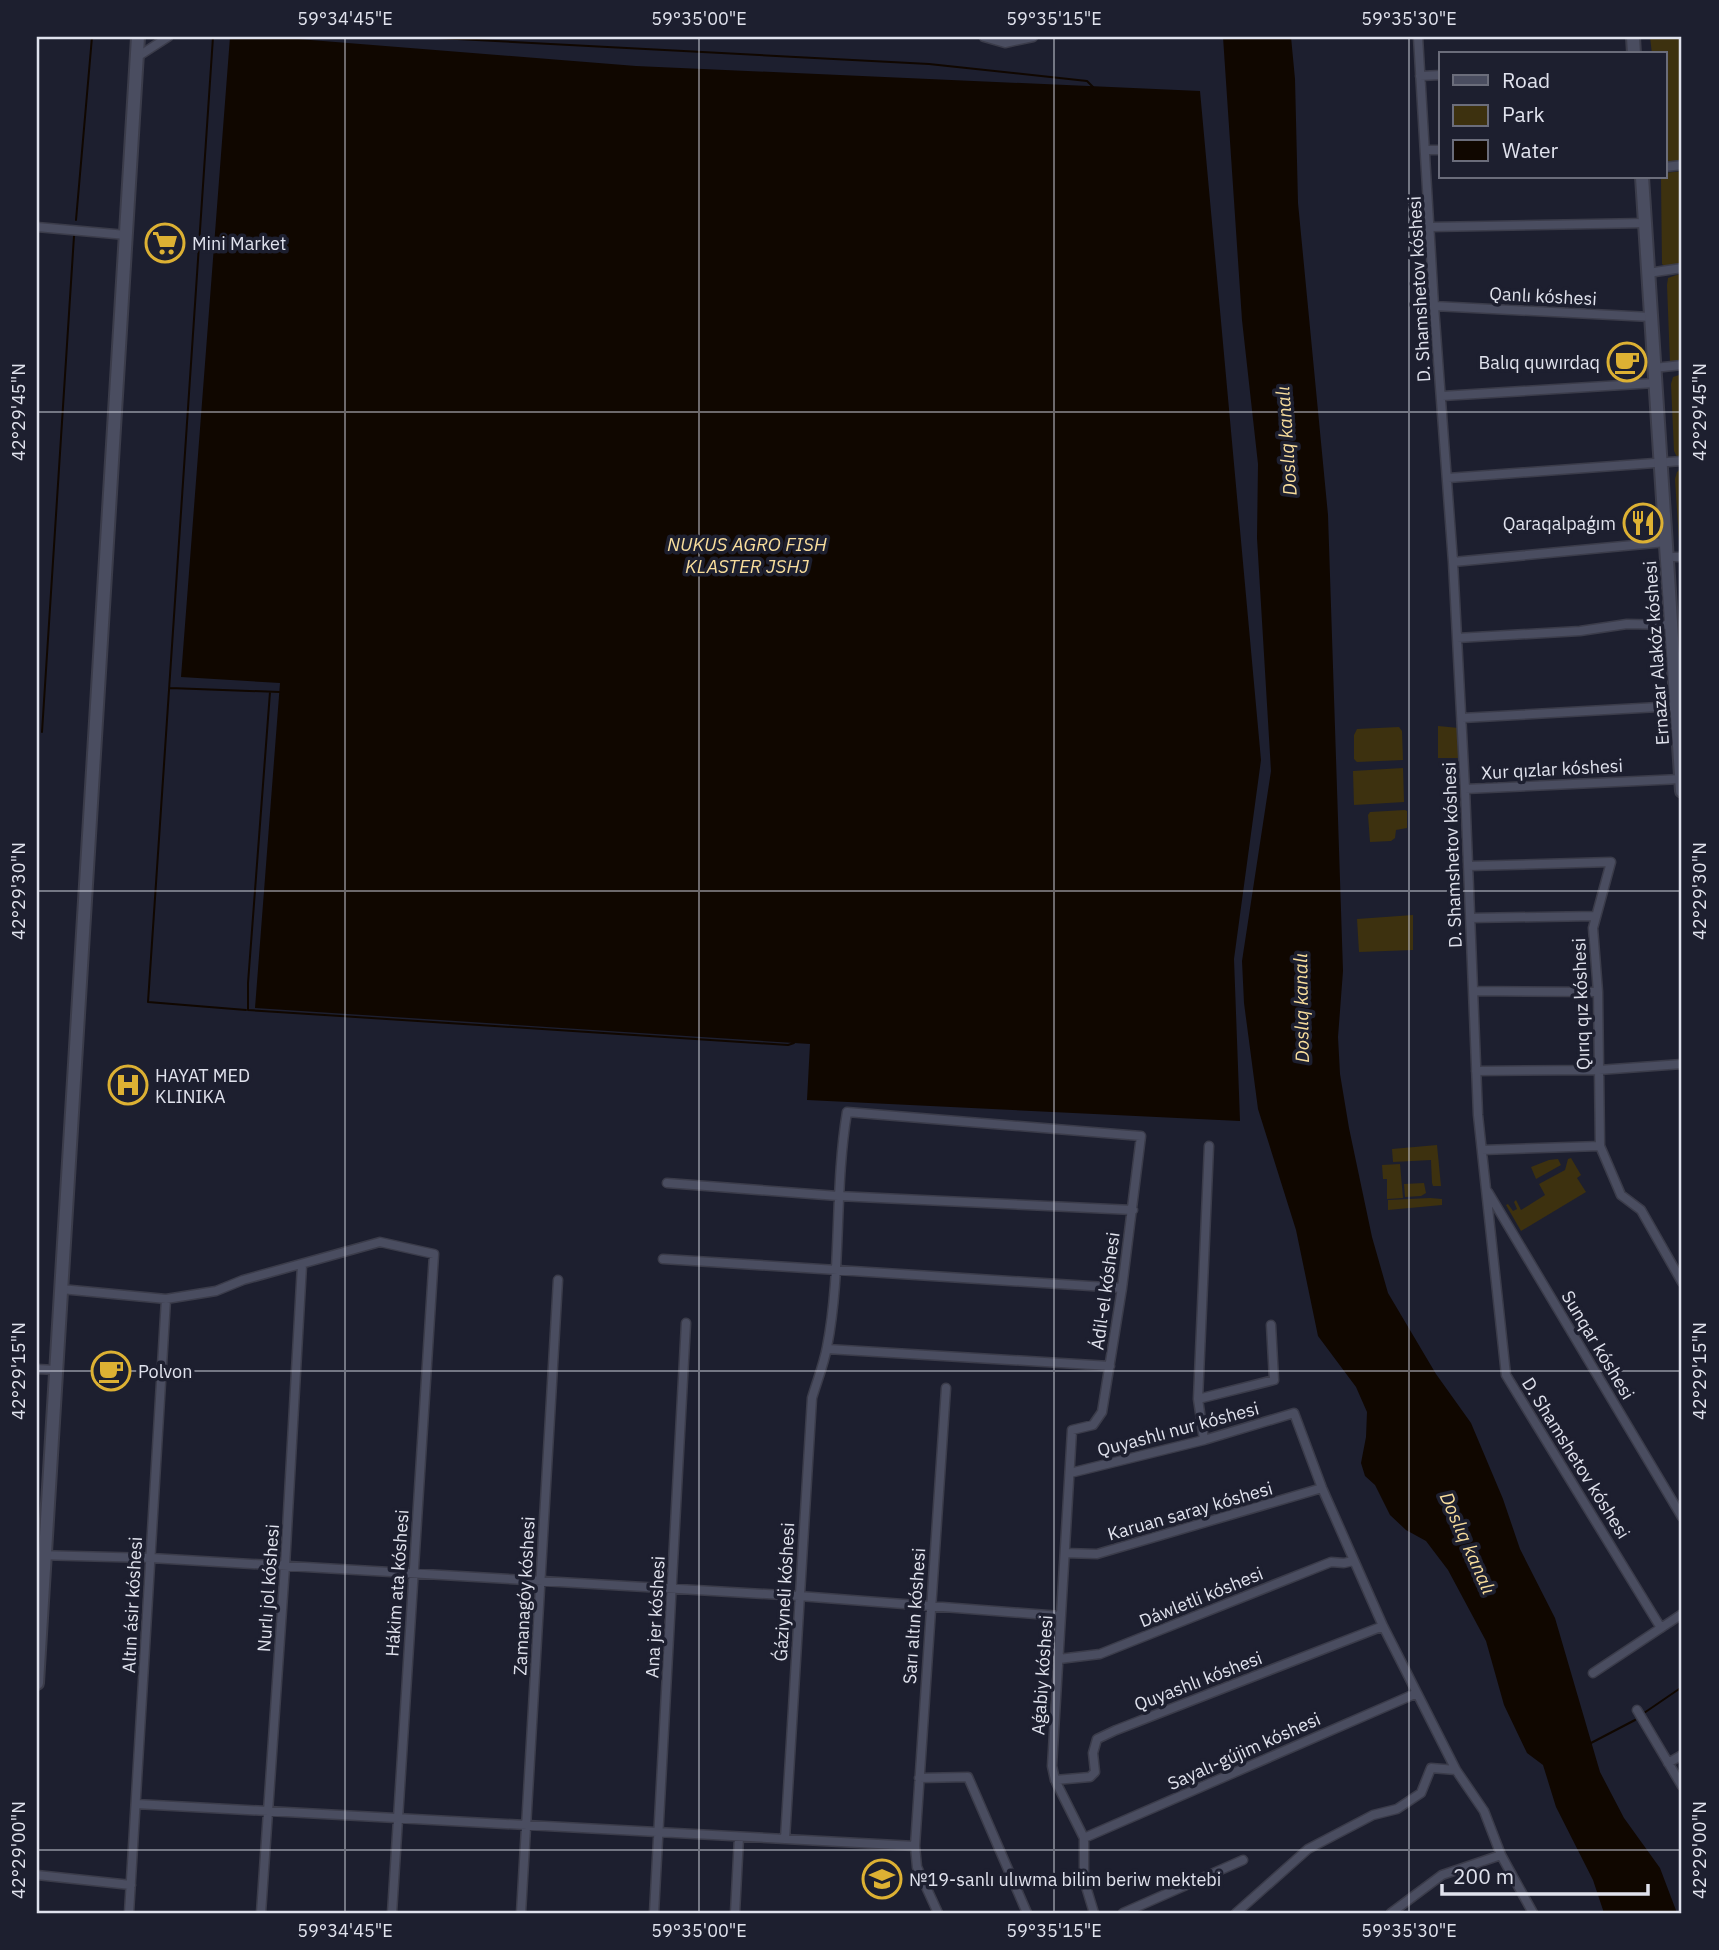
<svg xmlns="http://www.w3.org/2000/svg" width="1719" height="1950" font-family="'IBM Plex Sans',sans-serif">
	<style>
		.green { fill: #3d310f }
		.water { fill: #100700 }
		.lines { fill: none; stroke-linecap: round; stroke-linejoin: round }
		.stream { stroke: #100700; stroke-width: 2 }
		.street-casing { stroke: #3b3c4a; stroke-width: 11 }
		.secondary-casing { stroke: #3b3c4a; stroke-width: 16 }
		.street { stroke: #4a4d60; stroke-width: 8 }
		.secondary { stroke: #4a4d60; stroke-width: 12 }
		.ticks { fill: none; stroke: #e0e2ed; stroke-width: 2; stroke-opacity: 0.45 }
		.labels { text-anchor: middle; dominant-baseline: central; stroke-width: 7; stroke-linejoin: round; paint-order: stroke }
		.poi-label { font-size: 18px; fill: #e0e2ed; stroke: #1d1f2f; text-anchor: start }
		.street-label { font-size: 18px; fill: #e0e2ed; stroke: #1d1f2f }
		.water-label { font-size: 19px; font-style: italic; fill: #f8dd9c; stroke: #1d1f2f }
		.neatline { fill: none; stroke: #e0e2ed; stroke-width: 2.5 }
		.ticks-label { font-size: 18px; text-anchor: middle; fill: #e0e2ed }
	</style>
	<rect width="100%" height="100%" fill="#1d1f2f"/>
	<path class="green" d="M 1650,37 L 1682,37 L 1682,161 L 1665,162 L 1665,54 L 1652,54 Z
		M 1682,171 L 1682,265 L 1666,267 L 1662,264 L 1661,179 L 1665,177 L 1665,173 Z
		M 1682,273 L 1682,363 L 1670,363 L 1667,285 L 1668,278 Z
		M 1682,374 L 1682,459 L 1677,457 L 1674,451 L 1671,384 L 1673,377 Z
		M 1682,467 L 1682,551 L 1679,541 L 1675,479 L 1677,472 Z
		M 1438,726 L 1459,728 L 1459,758 L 1438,758 Z
		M 1399,727 L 1402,731 L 1403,760 L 1357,762 L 1354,759 L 1354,735 L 1357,729 Z
		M 1403,768 L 1404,802 L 1354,805 L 1353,771 Z
		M 1405,810 L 1407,811 L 1407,828 L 1396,830 L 1395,838 L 1391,841 L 1370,842 L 1368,815 L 1370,812 Z
		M 1413,915 L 1413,950 L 1359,952 L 1357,919 Z
		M 1437,1145 L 1441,1186 L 1433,1186 L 1432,1183 L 1431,1160 L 1393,1162 L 1392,1149 Z
		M 1571,1158 L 1581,1175 L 1577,1178 L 1586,1192 L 1521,1231 L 1506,1205 L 1508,1204 L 1513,1211 L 1517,1209 L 1514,1202 L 1516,1200 L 1521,1210 L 1545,1195 L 1539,1184 L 1565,1170 L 1568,1159 Z
		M 1558,1159 L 1561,1165 L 1536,1179 L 1531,1167 L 1549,1160 Z
		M 1400,1164 L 1403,1198 L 1387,1199 L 1387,1179 L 1383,1179 L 1382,1165 Z
		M 1424,1183 L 1426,1193 L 1421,1196 L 1405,1197 L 1404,1184 Z
		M 1430,1198 L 1442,1199 L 1442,1205 L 1388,1210 L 1388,1200 Z"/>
	<path class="water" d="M 230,37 L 273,37 L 636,66 L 1200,91 L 1261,760 L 1234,959 L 1240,1121 L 807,1100 L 810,1044 L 255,1008 L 280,683 L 181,677 Z
		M 1223,37 L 1291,37 L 1295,79 L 1298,203 L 1328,515 L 1343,971 L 1338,1037 L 1340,1074 L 1349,1128 L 1372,1237 L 1388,1293 L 1436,1374 L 1471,1423 L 1503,1499 L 1520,1549 L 1555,1618 L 1600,1772 L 1624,1818 L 1660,1868 L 1677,1913 L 1604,1913 L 1593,1880 L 1556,1807 L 1543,1765 L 1527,1753 L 1504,1705 L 1486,1641 L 1448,1570 L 1426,1541 L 1406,1530 L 1390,1515 L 1375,1485 L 1365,1476 L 1361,1463 L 1366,1437 L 1367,1412 L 1356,1387 L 1318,1336 L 1296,1230 L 1258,1109 L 1244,1003 L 1242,961 L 1271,771 L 1257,538 L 1258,464 L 1242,320 Z"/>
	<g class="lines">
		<path class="stream" d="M 213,37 L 148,1002 L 246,1010
			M 419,37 L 929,64 L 1087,81 L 1093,87
			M 76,220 L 92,37
			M 170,688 L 280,692
			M 270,692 L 248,983 L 248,1010 L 788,1045 L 794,1043
			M 42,732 L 74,236
			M 1644,1713 L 1682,1687
			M 1591,1743 L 1635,1720"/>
		<defs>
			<path id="street" d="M 984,37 L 1005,43 L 1033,37
				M 1418,37 L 1434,306 L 1453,562 L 1465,789 L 1478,1115 L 1506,1375 L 1661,1628
				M 137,57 L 168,37
				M 1420,76 L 1441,75
				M 1427,150 L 1441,150
				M 1665,167 L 1682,165
				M 37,227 L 126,235
				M 1431,227 L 1645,223
				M 1648,273 L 1682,268
				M 1434,306 L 1651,317
				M 1654,368 L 1682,365
				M 1442,396 L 1655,383
				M 1448,478 L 1682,461
				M 1667,557 L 1682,557
				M 1453,562 L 1666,542
				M 1457,638 L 1580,631 L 1627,624 L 1672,625
				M 1462,718 L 1677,706
				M 1465,789 L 1681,779
				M 1468,866 L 1611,862 L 1593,928 L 1598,992 L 1600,1146 L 1621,1195 L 1641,1210 L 1682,1282
				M 1470,918 L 1596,916
				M 1473,991 L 1598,992
				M 1476,1071 L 1599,1070 L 1682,1064
				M 1482,1150 L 1600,1146
				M 667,1183 L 838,1196 L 1133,1210
				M 1488,1192 L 1682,1517
				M 663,1259 L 1122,1288
				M 61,1289 L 166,1299 L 216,1291 L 243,1280 L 380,1242 L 434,1254 L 392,1913
				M 827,1349 L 1110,1366
				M 37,1369 L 56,1370
				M 1198,1399 L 1274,1380 L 1271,1325
				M 1204,1440 L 1198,1399 L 1209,1146
				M 1070,1473 L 1204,1440 L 1294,1413 L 1322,1488 L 1383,1626 L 1456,1770 L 1484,1811 L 1501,1855 L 1533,1913
				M 1065,1553 L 1097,1554 L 1322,1488
				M 37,1555 L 151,1558 L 799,1596 L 1061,1616
				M 1059,1659 L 1100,1654 L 1331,1562 L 1344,1563 L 1353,1561
				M 1593,1673 L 1682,1614
				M 1637,1710 L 1682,1786
				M 1668,1763 L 1682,1755
				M 919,1778 L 968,1777 L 1027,1913
				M 1055,1780 L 1090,1777 L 1095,1772 L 1093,1753 L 1097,1739 L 1116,1730 L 1383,1626
				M 136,1804 L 915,1846
				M 1084,1838 L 1417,1693
				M 785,1839 L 812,1398 C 817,1381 824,1364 827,1347 C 842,1270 834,1190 847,1112 L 1141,1136 L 1122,1288 L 1102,1412 L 1093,1425 L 1072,1430 L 1052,1766 L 1055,1780 L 1084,1838 L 1084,1880 L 1094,1913
				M 37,1875 L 131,1885
				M 129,1913 L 166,1299
				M 261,1913 L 285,1566 L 302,1265
				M 521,1913 L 558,1280
				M 654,1913 L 686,1323
				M 735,1913 L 739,1837
				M 938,1913 L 917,1867 L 915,1846 L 946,1388
				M 1123,1913 L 1243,1860
				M 1236,1913 L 1308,1849 L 1373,1815 L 1397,1809 L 1421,1793 L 1431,1768 L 1456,1770
				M 1391,1913 L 1442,1875 L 1501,1855"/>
			<path id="secondary" d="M 1633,37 L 1634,54
				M 1642,177 L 1682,791
				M 37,1683 L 138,37"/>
		</defs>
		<use href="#street" class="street-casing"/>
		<use href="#secondary" class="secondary-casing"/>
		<use href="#street" class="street"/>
		<use href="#secondary" class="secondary"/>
	</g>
	<path class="ticks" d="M 345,37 L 345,1913M 699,37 L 699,1913M 1054,37 L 1054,1913M 1409,37 L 1409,1913M 37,412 L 1682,412M 37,891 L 1682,891M 37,1371 L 1682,1371M 37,1850 L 1682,1850"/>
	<defs>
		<symbol id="supermarket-ring" viewBox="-11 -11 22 22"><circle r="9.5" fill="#1d1f2f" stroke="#ddb133" stroke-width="1.5"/><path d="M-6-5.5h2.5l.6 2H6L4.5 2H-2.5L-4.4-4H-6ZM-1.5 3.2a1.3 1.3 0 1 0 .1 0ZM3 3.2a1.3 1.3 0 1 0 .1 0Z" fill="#ddb133"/></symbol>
		<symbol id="cafe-ring" viewBox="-11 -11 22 22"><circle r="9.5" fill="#1d1f2f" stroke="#ddb133" stroke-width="1.5"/><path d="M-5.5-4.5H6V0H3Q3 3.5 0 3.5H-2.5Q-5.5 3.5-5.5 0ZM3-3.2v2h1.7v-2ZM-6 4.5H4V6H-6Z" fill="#ddb133"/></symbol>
		<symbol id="restaurant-ring" viewBox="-11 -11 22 22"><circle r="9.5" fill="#1d1f2f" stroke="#ddb133" stroke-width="1.5"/><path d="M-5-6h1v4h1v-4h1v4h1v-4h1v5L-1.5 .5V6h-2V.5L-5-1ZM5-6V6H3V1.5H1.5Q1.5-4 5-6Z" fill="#ddb133"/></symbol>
		<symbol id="hospital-ring" viewBox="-11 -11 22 22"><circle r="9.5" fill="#1d1f2f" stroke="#ddb133" stroke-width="1.5"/><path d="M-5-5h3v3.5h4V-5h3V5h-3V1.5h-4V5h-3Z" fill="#ddb133"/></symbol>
		<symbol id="school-ring" viewBox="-11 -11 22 22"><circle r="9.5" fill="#1d1f2f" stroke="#ddb133" stroke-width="1.5"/><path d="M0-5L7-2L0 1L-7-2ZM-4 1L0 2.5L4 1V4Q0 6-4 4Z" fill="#ddb133"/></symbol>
	</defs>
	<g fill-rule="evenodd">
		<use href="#supermarket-ring" x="143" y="221" width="44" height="44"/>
		<use href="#cafe-ring" x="1605" y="340" width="44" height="44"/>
		<use href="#restaurant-ring" x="1621" y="501" width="44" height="44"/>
		<use href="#hospital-ring" x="106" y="1063" width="44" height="44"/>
		<use href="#cafe-ring" x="89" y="1349" width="44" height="44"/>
		<use href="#school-ring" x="860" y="1857" width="44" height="44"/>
	</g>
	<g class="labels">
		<g class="poi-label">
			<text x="192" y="243">Mini Market</text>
			<text x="1600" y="362" text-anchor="end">Balıq quwırdaq</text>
			<text x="1616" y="523" text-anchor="end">Qaraqalpaǵım</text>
			<text x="155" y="1075">HAYAT MED<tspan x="155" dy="21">KLINIKA</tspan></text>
			<text x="138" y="1371">Polvon</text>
			<text x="909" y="1879">№19-sanlı ulıwma bilim beriw mektebi</text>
		</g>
		<g class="street-label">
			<text transform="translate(1419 289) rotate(-93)">D. Shamshetov kóshesi</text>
			<text transform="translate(1543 296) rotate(3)">Qanlı kóshesi</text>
			<text transform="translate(1656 653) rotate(-94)">Ernazar Alakóz kóshesi</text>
			<text transform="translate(1552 769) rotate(-3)">Xur qızlar kóshesi</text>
			<text transform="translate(1452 855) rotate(-92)">D. Shamshetov kóshesi</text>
			<text transform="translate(1581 1004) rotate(-92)">Qırıq qız kóshesi</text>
			<text transform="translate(1105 1291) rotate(-82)">Ádil-el kóshesi</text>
			<text transform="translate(1598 1345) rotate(59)">Sunqar kóshesi</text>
			<text transform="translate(1178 1429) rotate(-15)">Quyashlı nur kóshesi</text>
			<text transform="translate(1576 1458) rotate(58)">D. Shamshetov kóshesi</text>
			<text transform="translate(1190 1511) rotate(-16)">Karuan saray kóshesi</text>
			<text transform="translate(397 1583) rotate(-86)">Hákim ata kóshesi</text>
			<text transform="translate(268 1588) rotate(-86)">Nurlı jol kóshesi</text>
			<text transform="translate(784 1592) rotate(-87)">Ǵáziyneli kóshesi</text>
			<text transform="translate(524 1596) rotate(-87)">Zamanagóy kóshesi</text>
			<text transform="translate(1201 1597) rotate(-22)">Dáwletli kóshesi</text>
			<text transform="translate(132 1605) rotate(-87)">Altın ásir kóshesi</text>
			<text transform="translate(914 1616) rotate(-86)">Sarı altın kóshesi</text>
			<text transform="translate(655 1617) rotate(-87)">Ana jer kóshesi</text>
			<text transform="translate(1042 1675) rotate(-86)">Aǵabiy kóshesi</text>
			<text transform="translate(1198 1681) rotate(-21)">Quyashlı kóshesi</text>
			<text transform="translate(1244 1751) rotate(-24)">Sayalı-gújim kóshesi</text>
		</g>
		<g class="water-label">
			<text transform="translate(1286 441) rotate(-94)">Doslıq kanalı</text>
			<text x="747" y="544">NUKUS AGRO FISH<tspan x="747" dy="22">KLASTER JSHJ</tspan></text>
			<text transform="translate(1301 1008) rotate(-91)">Doslıq kanalı</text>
			<text transform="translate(1468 1543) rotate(66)">Doslıq kanalı</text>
		</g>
	</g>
	<rect width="1719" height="1950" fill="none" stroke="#1d1f2f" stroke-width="77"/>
	<rect x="1439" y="52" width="228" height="126" fill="#1d1f2f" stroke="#6b6d7b" stroke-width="2"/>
	<rect x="1453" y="75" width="35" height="10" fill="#4a4d60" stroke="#6b6d7b" stroke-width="2"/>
	<text x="1502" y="88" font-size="21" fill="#e0e2ed">Road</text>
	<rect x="1453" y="105" width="35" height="21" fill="#3d310f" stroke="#6b6d7b" stroke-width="2"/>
	<text x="1502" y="122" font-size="21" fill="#e0e2ed">Park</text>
	<rect x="1453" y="140" width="35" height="21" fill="#100700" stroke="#6b6d7b" stroke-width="2"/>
	<text x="1502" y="158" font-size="21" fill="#e0e2ed">Water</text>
	<path d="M1442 1884v10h206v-10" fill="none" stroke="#e0e2ed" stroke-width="3.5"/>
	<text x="1453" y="1884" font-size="21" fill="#e0e2ed" stroke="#1d1f2f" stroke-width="5" paint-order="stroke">200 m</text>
	<rect x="38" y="38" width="1642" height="1874" class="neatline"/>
	<g class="ticks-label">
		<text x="345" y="25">59°34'45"E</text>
		<text x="699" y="25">59°35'00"E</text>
		<text x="1054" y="25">59°35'15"E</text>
		<text x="1409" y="25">59°35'30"E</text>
		<text transform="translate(19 412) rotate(-90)" y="6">42°29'45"N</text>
		<text transform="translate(1700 412) rotate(-90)" y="6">42°29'45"N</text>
		<text transform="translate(19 891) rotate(-90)" y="6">42°29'30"N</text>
		<text transform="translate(1700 891) rotate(-90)" y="6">42°29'30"N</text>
		<text transform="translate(19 1371) rotate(-90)" y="6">42°29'15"N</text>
		<text transform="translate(1700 1371) rotate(-90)" y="6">42°29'15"N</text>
		<text transform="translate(19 1850) rotate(-90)" y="6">42°29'00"N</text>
		<text transform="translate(1700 1850) rotate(-90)" y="6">42°29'00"N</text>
		<text x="345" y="1937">59°34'45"E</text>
		<text x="699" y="1937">59°35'00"E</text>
		<text x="1054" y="1937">59°35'15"E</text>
		<text x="1409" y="1937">59°35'30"E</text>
	</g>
</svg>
